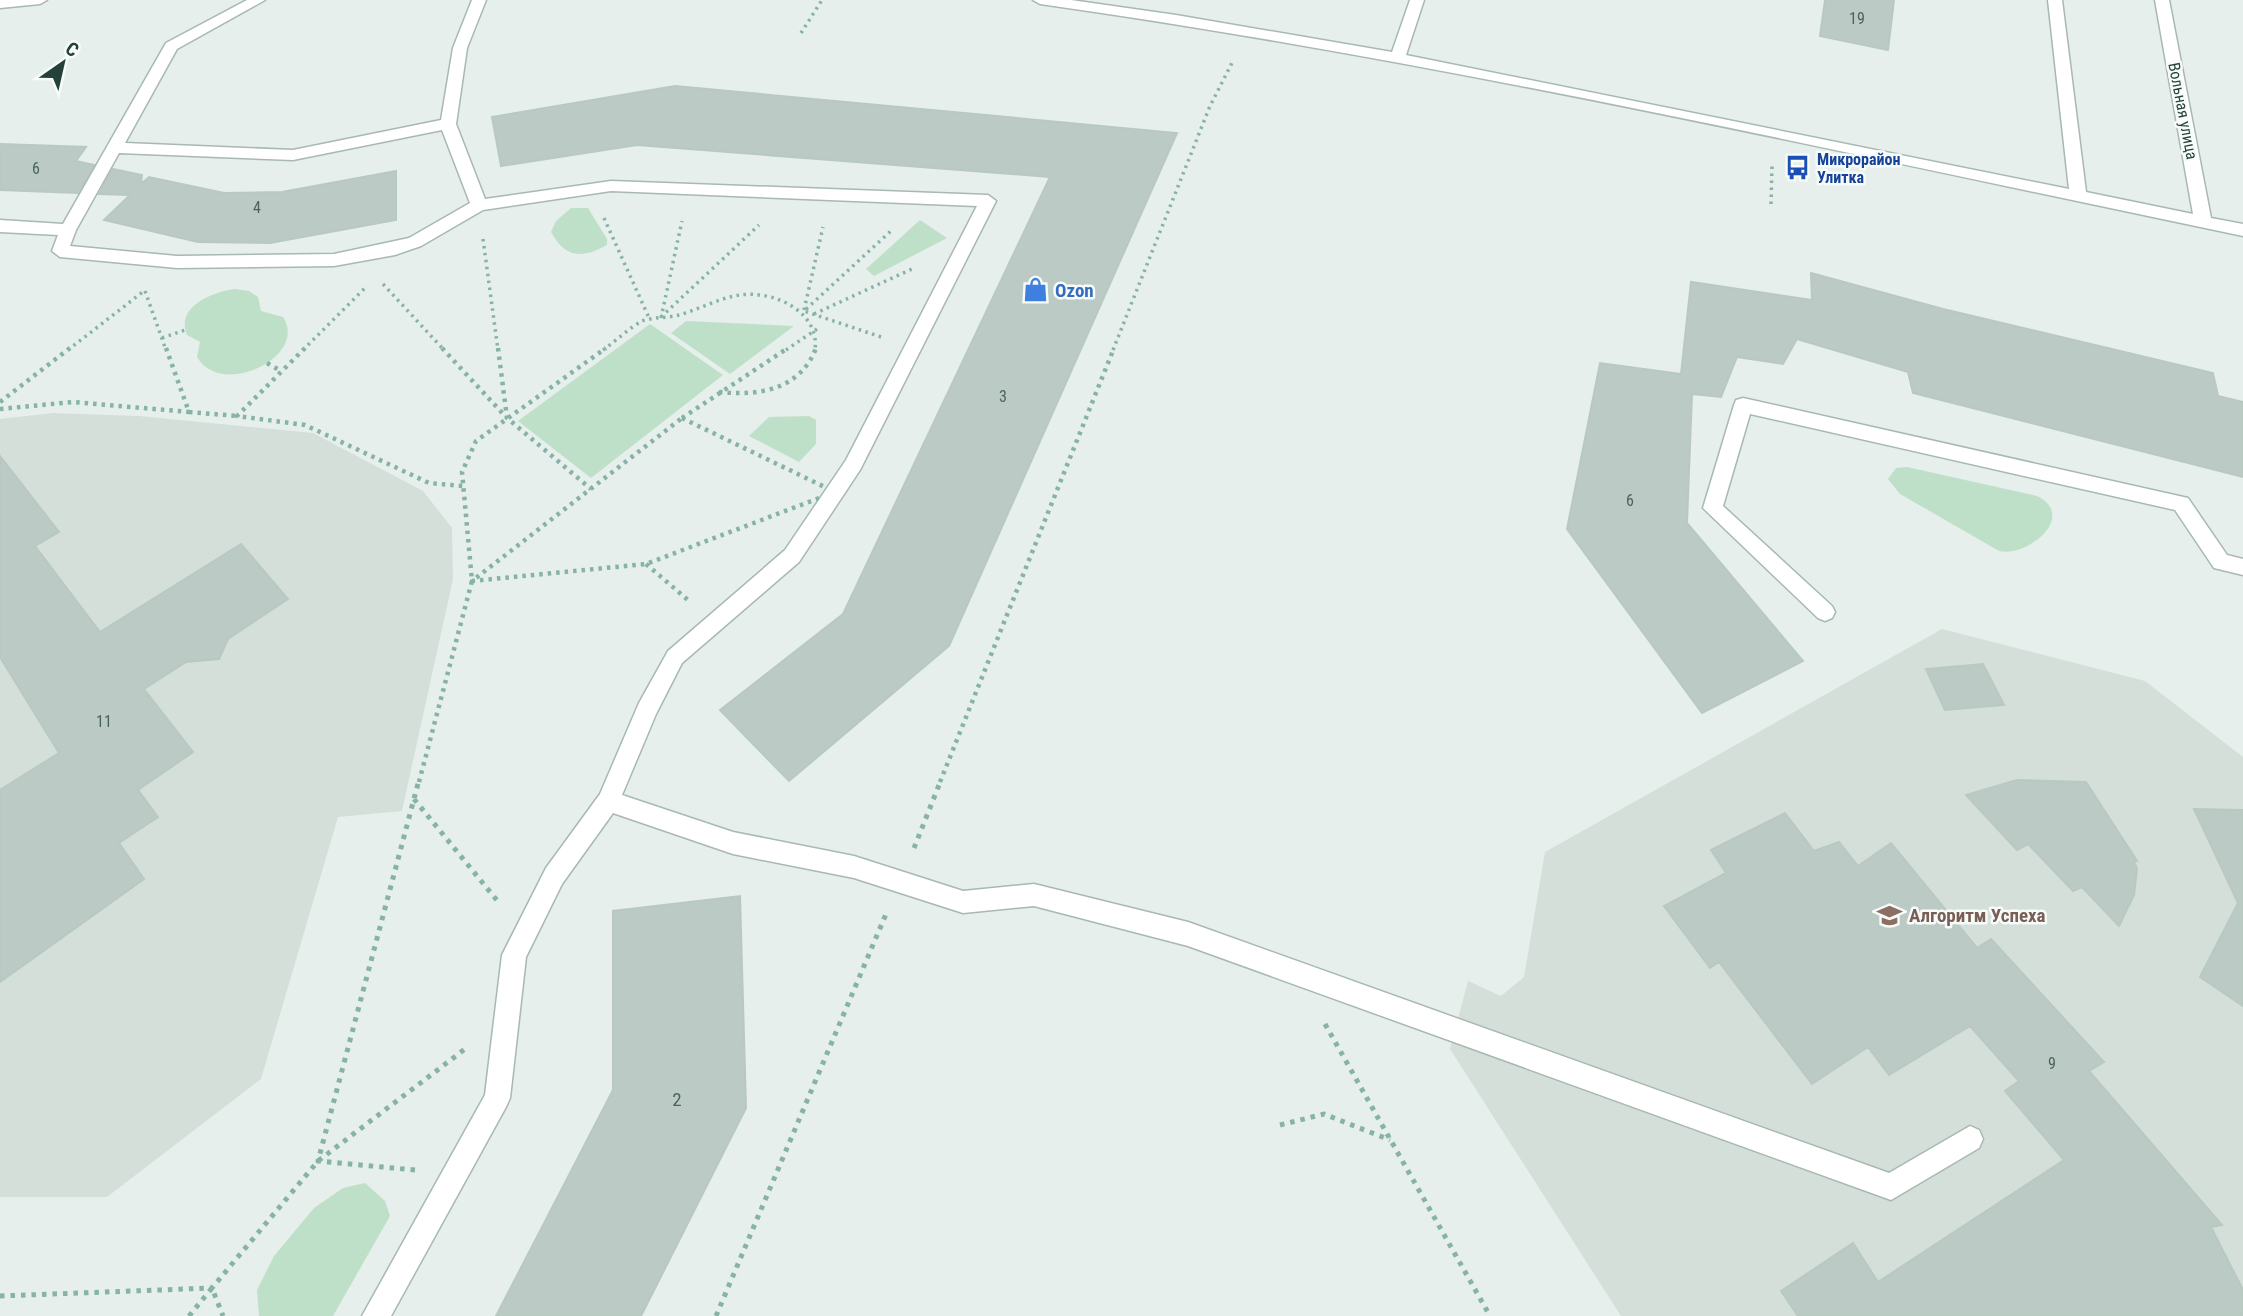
<svg xmlns="http://www.w3.org/2000/svg" width="2243" height="1316" font-family="'Roboto Condensed',sans-serif">
	<style>
		.built { fill: #d4dfda }
		.green { fill: #bfe0c8 }
		.building { fill: #bbcac4; stroke: #b8c9c2; stroke-width: 2 }
		.lines { fill: none; stroke-linecap: round; stroke-linejoin: round }
		.minor-casing { stroke: #a8b8b2; stroke-width: 3 }
		.path-far2 { stroke: #86b3a5; stroke-width: 3.5; stroke-dasharray: 2.5 4.5; stroke-linecap: butt }
		.path-far1 { stroke: #86b3a5; stroke-width: 4.5; stroke-dasharray: 3.5 5; stroke-linecap: butt }
		.path { stroke: #86b3a5; stroke-width: 5; stroke-dasharray: 4.5 6; stroke-linecap: butt }
		.minor { fill: #fff; fill-rule: evenodd }
		.labels { text-anchor: middle; dominant-baseline: central; stroke-width: 5; stroke-linejoin: round; paint-order: stroke }
		.number-label { font-size: 16px; fill: #4a645c }
		.far-street-label { font-size: 16px; fill: #24423a; stroke: #f7fbf9 }
		.far-transit-label { font-size: 16px; font-weight: bold; fill: #164399; stroke: #f7fbf9; text-anchor: start }
		.shop-label { font-size: 19px; font-weight: bold; fill: #366cbe; stroke: #f7fbf9; text-anchor: start }
		.education-label { font-size: 19px; font-weight: bold; fill: #785e54; stroke: #f7fbf9; text-anchor: start }
		.near-number-label { font-size: 19px; fill: #4a645c }
	</style>
	<rect width="100%" height="100%" fill="#e6efeb"/>
	<path class="built" d="M 53,413 L 139,416 L 313,433 L 423,491 L 452,528 L 453,579 L 402,811 L 338,817 L 261,1079 L 107,1197 L 0,1197 L 0,419 Z
		M 1942,629 L 2145,681 L 2243,757 L 2243,1316 L 1621,1316 L 1450,1049 L 1468,981 L 1501,996 L 1524,977 L 1545,852 Z"/>
	<path class="green" d="M 571,208 L 588,208 L 607,239 L 607,245 C 582,259 565,258 551,232 L 556,221 Z
		M 920,220 L 947,238 L 874,276 L 866,269 Z
		M 235,289 L 249,291 L 258,297 L 261,311 L 283,317 C 309,357 221,399 197,357 L 200,342 L 187,335 C 175,306 213,292 235,289 Z
		M 686,321 L 794,326 L 730,374 L 671,333 Z
		M 650,324 L 723,375 L 591,478 L 518,421 Z
		M 809,416 L 816,420 L 816,444 L 799,462 L 749,436 L 769,417 Z
		M 1907,467 L 2037,496 C 2078,516 2027,558 1999,551 L 1900,494 L 1888,479 L 1896,468 Z
		M 365,1183 L 385,1201 L 390,1216 L 333,1316 L 259,1316 L 257,1290 L 274,1256 L 314,1208 L 343,1188 Z"/>
	<path class="building" d="M 1825,0 L 1894,0 L 1888,50 L 1820,36 Z
		M 675,86 L 1177,133 L 949,646 L 789,781 L 720,710 L 843,614 L 1050,177 L 637,145 L 501,166 L 492,117 Z
		M 0,144 L 86,147 L 76,161 L 94,165 L 78,193 L 0,190 Z
		M 113,169 L 142,175 L 141,184 L 149,177 L 224,193 L 282,192 L 396,171 L 396,220 L 270,243 L 198,242 L 104,220 L 130,195 L 99,194 Z
		M 1811,273 L 1943,309 L 2213,373 L 2218,396 L 2243,402 L 2243,477 L 1913,393 L 1908,372 L 1797,339 L 1783,364 L 1737,357 L 1721,397 L 1692,394 L 1687,523 L 1803,661 L 1702,713 L 1567,529 L 1600,363 L 1681,374 L 1691,282 L 1812,300 Z
		M 0,456 L 59,532 L 35,546 L 100,632 L 241,544 L 288,599 L 228,639 L 219,659 L 186,662 L 144,689 L 193,752 L 138,790 L 158,817 L 119,843 L 144,879 L 0,982 L 0,790 L 59,753 L 0,657 Z
		M 1983,664 L 2004,705 L 1945,710 L 1926,669 Z
		M 2017,780 L 2086,782 L 2137,861 L 2134,861 L 2137,869 L 2134,895 L 2119,926 L 2082,887 L 2073,891 L 2028,844 L 2017,850 L 1966,795 Z
		M 2194,809 L 2243,810 L 2243,1006 L 2200,977 L 2238,903 Z
		M 1785,813 L 1814,851 L 1839,842 L 1858,866 L 1891,843 L 1977,948 L 1991,939 L 2104,1062 L 2089,1071 L 2222,1225 L 2211,1227 L 2243,1290 L 2243,1316 L 1798,1316 L 1781,1291 L 1853,1243 L 1878,1282 L 2064,1160 L 2005,1091 L 2019,1081 L 1970,1026 L 1889,1075 L 1868,1047 L 1812,1084 L 1719,962 L 1710,968 L 1664,906 L 1726,873 L 1711,850 Z
		M 740,896 L 746,1108 L 641,1316 L 496,1316 L 613,1090 L 613,911 Z"/>
	<g class="lines">
		<defs>
			<path id="minor" d="M 0,0 L 47,0 L 40,4 L 0,8 Z
				M 247,0 L 265,0 L 177,49 L 125,143 L 293,150 L 441,120 L 453,48 L 472,0 L 486,0 L 467,48 L 456,124 L 485,199 L 611,181 L 988,195 L 996,201 L 860,470 L 799,562 L 682,663 L 656,714 L 622,795 L 733,832 L 854,856 L 963,891 L 1034,884 L 1188,922 L 1889,1173 L 1970,1126 L 1979,1130 L 1983,1139 L 1979,1148 L 1891,1200 L 1188,946 L 1034,906 L 963,913 L 854,878 L 733,854 L 613,813 L 562,884 L 526,957 L 510,1098 L 506,1107 L 391,1316 L 362,1316 L 485,1095 L 502,955 L 546,868 L 600,794 L 639,703 L 668,651 L 785,550 L 846,460 L 977,206 L 611,191 L 483,210 L 421,246 L 395,255 L 334,266 L 177,268 L 60,257 L 52,251 L 58,235 L 0,232 L 0,220 L 63,224 L 166,43 ZM 442,130 L 470,203 L 409,238 L 334,254 L 177,256 L 70,246 L 76,230 L 119,153 L 293,160 Z
				M 1033,0 L 1071,0 L 1176,15 L 1392,52 L 1410,0 L 1424,0 L 1406,55 L 2069,189 L 2048,0 L 2062,0 L 2086,192 L 2193,214 L 2155,0 L 2169,0 L 2211,218 L 2243,224 L 2243,236 C 1844,153 1444,61 1040,4 Z
				M 1743,398 L 2188,498 L 2227,555 L 2243,559 L 2243,575 L 2214,568 L 2175,510 L 1750,414 L 1723,506 L 1832,606 L 1835,612 L 1832,618 L 1825,621 L 1818,618 L 1703,508 L 1734,405 L 1736,400 Z"/>
		</defs>
		<use href="#minor" class="minor-casing"/>
		<path class="path-far2" d="M 801,33 L 822,0
			M 1771,204 L 1772,165
			M 604,218 L 650,320
			M 483,239 L 498,350
			M 383,284 L 444,350
			M 145,291 L 166,350
			M 804,310 L 823,227
			M 814,314 L 914,268
			M 661,317 L 759,225
			M 661,318 L 682,221
			M 881,337 L 804,311 L 892,230
			M 162,338 L 185,330
			M 68,350 L 144,291
			M 303,350 L 366,287
			M 603,350 C 616,341 629,328 642,321 C 653,317 668,318 679,315 C 700,309 719,298 740,295 C 773,290 820,311 815,350
			M 786,350 L 817,329
			M 1113,350 L 1210,106 L 1233,61"/>
		<path class="path-far1" d="M 166,348 L 189,412 L 237,416
			M 305,348 L 237,416 L 305,425 L 429,483 L 463,486
			M 442,348 L 506,417
			M 498,348 L 507,418 L 591,489
			M 267,363 L 281,371
			M 719,392 C 759,396 800,390 816,348
			M 0,402 L 70,348
			M 0,409 L 73,402 L 189,412
			M 682,418 L 835,492 L 646,564 L 472,581 Z
			M 682,418 L 788,348
			M 646,564 L 688,600
			M 419,782 L 472,581 L 462,472 L 476,441 L 606,348
			M 940,782 L 1114,348"/>
		<path class="path" d="M 414,799 L 500,904
			M 914,848 L 941,780
			M 1325,1024 L 1490,1316
			M 1280,1125 L 1324,1114 L 1390,1140
			M 415,1170 L 318,1161 L 419,780
			M 0,1296 L 212,1288 L 318,1161 L 465,1049
			M 189,1316 L 212,1288 L 223,1316
			M 716,1316 L 886,914"/>
		<use href="#minor" class="minor"/>
	</g>
	<defs>
		<symbol id="bus-bare" viewBox="-9 -9 18 18"><path d="M-5-6H5V4H4V6H2V4H-2V6H-4V4H-5ZM-3.5-4V0h7V-4ZM-3.5 1.2v1.5H-2V1.2ZM2 1.2v1.5H3.5V1.2Z" fill="#1a4fb4" stroke="#f7fbf9" stroke-width="2.5" paint-order="stroke"/></symbol>
		<symbol id="shop-bare" viewBox="-9 -9 18 18"><path d="M-5-2.5h2.3a2.7 3.5 0 0 1 5.4 0H5L5.5 6h-11ZM-1.5-2.5h3a1.5 2.3 0 0 0-3 0Z" fill="#3f7fe0" stroke="#f7fbf9" stroke-width="2.5" paint-order="stroke"/></symbol>
		<symbol id="school-bare" viewBox="-9 -9 18 18"><path d="M0-5L7-2L0 1L-7-2ZM-4 1L0 2.5L4 1V4Q0 6-4 4Z" fill="#8d6e63" stroke="#f7fbf9" stroke-width="2.5" paint-order="stroke"/></symbol>
	</defs>
	<g fill-rule="evenodd">
		<use href="#bus-bare" x="1780" y="150" width="35" height="35"/>
		<use href="#shop-bare" x="1018" y="272" width="35" height="35"/>
		<use href="#school-bare" x="1872" y="898" width="35" height="35"/>
	</g>
	<g class="labels">
		<g class="number-label">
			<text x="1857" y="18">19</text>
			<text x="36" y="168">6</text>
			<text x="257" y="207">4</text>
			<text x="1003" y="396">3</text>
			<text x="1630" y="500">6</text>
			<text x="104" y="721">11</text>
			<text x="2052" y="1063">9</text>
		</g>
		<g class="far-street-label">
			<text transform="translate(2183 111) rotate(79)">Вольная улица</text>
		</g>
		<g class="far-transit-label">
			<text x="1817" y="159">Микрорайон<tspan x="1817" dy="18">Улитка</tspan></text>
		</g>
		<g class="shop-label">
			<text x="1055" y="290">Ozon</text>
		</g>
		<g class="education-label">
			<text x="1909" y="915">Алгоритм Успеха</text>
		</g>
		<g class="near-number-label">
			<text x="677" y="1099">2</text>
		</g>
	</g>
	<g transform="translate(63 63) rotate(34)" stroke="#f7fbf9" stroke-width="5" paint-order="stroke">
	<path d="M0-5L12 26L0 18L-12 26Z" fill="#24423a"/>
	<text y="-10" font-size="19" font-weight="bold" text-anchor="middle" fill="#24423a">С</text>
	</g>
</svg>
